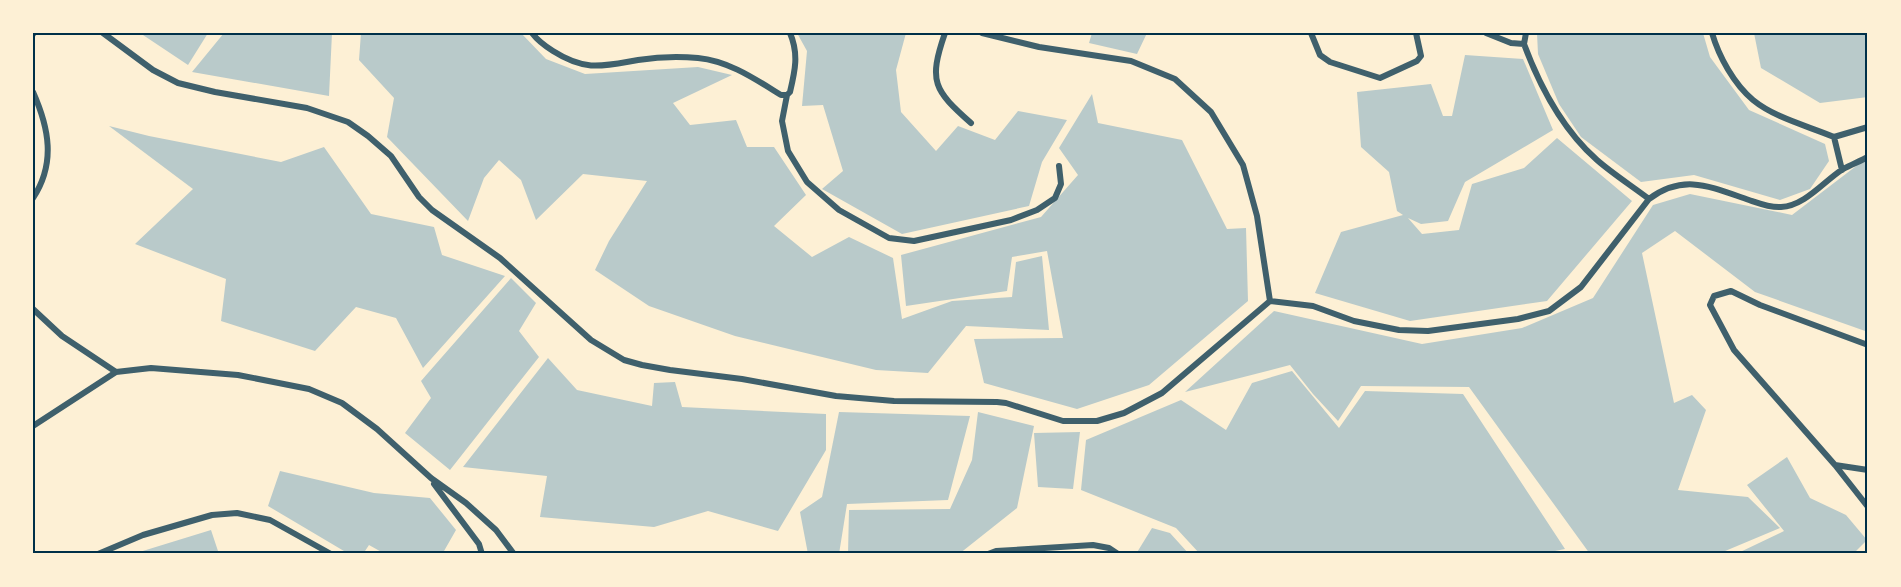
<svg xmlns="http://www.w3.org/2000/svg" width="1901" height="587" font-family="'Work Sans',sans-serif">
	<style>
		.green { fill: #b9caca }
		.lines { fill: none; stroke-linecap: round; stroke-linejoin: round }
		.minor { stroke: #3f606c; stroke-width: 6 }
		.neatline { fill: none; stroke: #003049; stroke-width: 2 }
	</style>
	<rect width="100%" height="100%" fill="#fdf0d5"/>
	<path class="green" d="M 140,33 L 208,33 L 188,65 Z
		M 224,33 L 332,33 L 329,96 L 192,72 Z
		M 361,33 L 521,33 L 546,59 L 585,74 L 698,67 L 732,75 L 673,103 L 690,125 L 736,120 L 747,147 L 774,147 L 806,195 L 774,226 L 812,257 L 849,237 L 893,258 L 902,319 L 952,301 L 1012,297 L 1016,262 L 1042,256 L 1049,330 L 966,326 L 928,373 L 876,370 L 735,336 L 649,306 L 595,270 L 609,241 L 647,181 L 583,174 L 536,220 L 521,180 L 499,160 L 484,178 L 468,221 L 387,137 L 394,98 L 359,60 Z
		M 797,33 L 906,33 L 896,70 L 901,112 L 936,151 L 958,126 L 995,140 L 1018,111 L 1067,120 L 1042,162 L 1029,206 L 902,234 L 822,189 L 843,171 L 823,105 L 802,106 L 807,51 Z
		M 1092,33 L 1147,33 L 1137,54 L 1089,43 Z
		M 1537,33 L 1703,33 L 1710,57 L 1749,110 L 1825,144 L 1829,161 L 1810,189 L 1780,200 L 1694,175 L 1641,182 L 1581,137 L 1559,104 L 1538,54 Z
		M 1754,33 L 1868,33 L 1868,97 L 1820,103 L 1761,68 Z
		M 1465,55 L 1523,59 L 1553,130 L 1465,182 L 1448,221 L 1421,224 L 1408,218 L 1422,234 L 1459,230 L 1472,184 L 1524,168 L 1557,138 L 1632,201 L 1547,301 L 1410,321 L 1315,293 L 1341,232 L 1403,215 L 1397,211 L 1389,172 L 1361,147 L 1357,92 L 1431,84 L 1443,116 L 1452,116 Z
		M 1092,94 L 1098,123 L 1182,140 L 1227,229 L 1246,228 L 1248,301 L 1149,385 L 1077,409 L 984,383 L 974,339 L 1063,338 L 1047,251 L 1012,257 L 1007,291 L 906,306 L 901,255 L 1041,217 L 1078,175 L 1059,148 Z
		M 109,126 L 149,136 L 281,162 L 324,147 L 371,214 L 434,227 L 442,255 L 505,276 L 423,368 L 396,318 L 356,307 L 315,351 L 221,321 L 226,279 L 135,244 L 193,189 Z
		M 1868,157 L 1868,332 L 1755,292 L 1675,231 L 1642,253 L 1674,403 L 1692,395 L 1706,410 L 1678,490 L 1748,497 L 1780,528 L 1718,554 L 1590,554 L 1469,387 L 1361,386 L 1338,421 L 1313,394 L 1290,365 L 1185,392 L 1274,311 L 1422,344 L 1522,328 L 1593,298 L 1653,205 L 1690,194 L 1792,215 Z
		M 511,278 L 536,303 L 519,331 L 539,357 L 450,470 L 405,433 L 431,398 L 421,381 Z
		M 548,358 L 577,390 L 652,406 L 654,383 L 675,382 L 682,407 L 826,414 L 826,450 L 778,531 L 708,511 L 654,527 L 540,517 L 547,476 L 463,467 Z
		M 1292,371 L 1339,428 L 1365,391 L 1463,394 L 1565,549 L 1540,554 L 1200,554 L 1176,528 L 1081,490 L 1086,440 L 1181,400 L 1226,430 L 1252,383 Z
		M 839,412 L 970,416 L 948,500 L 847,504 L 839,554 L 808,554 L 800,512 L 822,497 Z
		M 978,412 L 1034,426 L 1017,508 L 959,554 L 848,554 L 849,510 L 950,509 L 972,460 Z
		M 1080,432 L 1073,489 L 1038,487 L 1034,433 Z
		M 1787,457 L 1810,498 L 1846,515 L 1867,540 L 1853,554 L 1736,554 L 1784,531 L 1747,485 Z
		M 280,471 L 374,493 L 430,498 L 456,530 L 444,551 L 445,554 L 385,554 L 369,545 L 363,554 L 349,554 L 268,506 Z
		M 1152,528 L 1170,533 L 1189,554 L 1136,554 Z
		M 211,530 L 219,554 L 133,554 Z"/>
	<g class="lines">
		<path class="minor" d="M 103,33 L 153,70 L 178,83 L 215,92 L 307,108 L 348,122 L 368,136 L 391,156 L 419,197 L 432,210 L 500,258 L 591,340 L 624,360 L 642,365 L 670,370 L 742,379 L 836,396 L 894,401 L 997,402 L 1006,403 L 1063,421 L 1097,421 L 1124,413 L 1162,393 L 1270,301 L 1313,306 L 1354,321 L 1399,330 L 1428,331 L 1518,319 L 1549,311 L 1581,287 L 1649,199 C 1684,173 1711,187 1749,200 C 1758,203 1771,208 1781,207 C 1805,206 1824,181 1843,169 C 1851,165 1860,161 1868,157
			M 532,33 C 538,41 545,46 553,51 C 586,72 603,66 638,60 C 657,57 678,56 698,58 C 729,61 755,79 781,95 L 787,95
			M 790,33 C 799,54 795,71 790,92 L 787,95 L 782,121 L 788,151 L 807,182 L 839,210 L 889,238 L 914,241 L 1011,220 L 1037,210 L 1055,198 L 1061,184 L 1059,166
			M 945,33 C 928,82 934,90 971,123
			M 982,33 L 1039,47 L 1131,61 L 1175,79 L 1211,112 L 1243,165 L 1257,216 L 1270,301
			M 1311,33 L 1320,55 L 1330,62 L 1380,78 L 1417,61 L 1421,56 L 1416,33
			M 1486,33 L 1511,43 L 1524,44 L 1526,33
			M 1712,33 C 1719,57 1734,84 1753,100 C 1775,118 1808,126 1834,137 L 1842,170
			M 33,34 L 33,33
			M 1524,44 C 1540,87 1562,129 1597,160 C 1613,174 1632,186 1649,199
			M 33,92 C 49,128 56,163 33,198
			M 1834,137 L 1868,127
			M 33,309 L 62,336 L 116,372
			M 1868,345 L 1760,305 L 1731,291 L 1714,296 L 1710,305 L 1734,350 L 1835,465 L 1868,507
			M 33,426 L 116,372 L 151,368 L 238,375 L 309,389 L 342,403 L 377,429 L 431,478 L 466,503 L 496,530 L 514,554
			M 1835,465 L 1868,470
			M 434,484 L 479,544 L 482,554
			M 98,554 L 143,535 L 212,515 L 237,513 L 270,520 L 331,554
			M 988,554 L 996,551 L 1093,545 L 1109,548 L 1118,554"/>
	</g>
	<rect width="1901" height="587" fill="none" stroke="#fdf0d5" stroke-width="69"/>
	<rect x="34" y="34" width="1832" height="518" class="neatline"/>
</svg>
